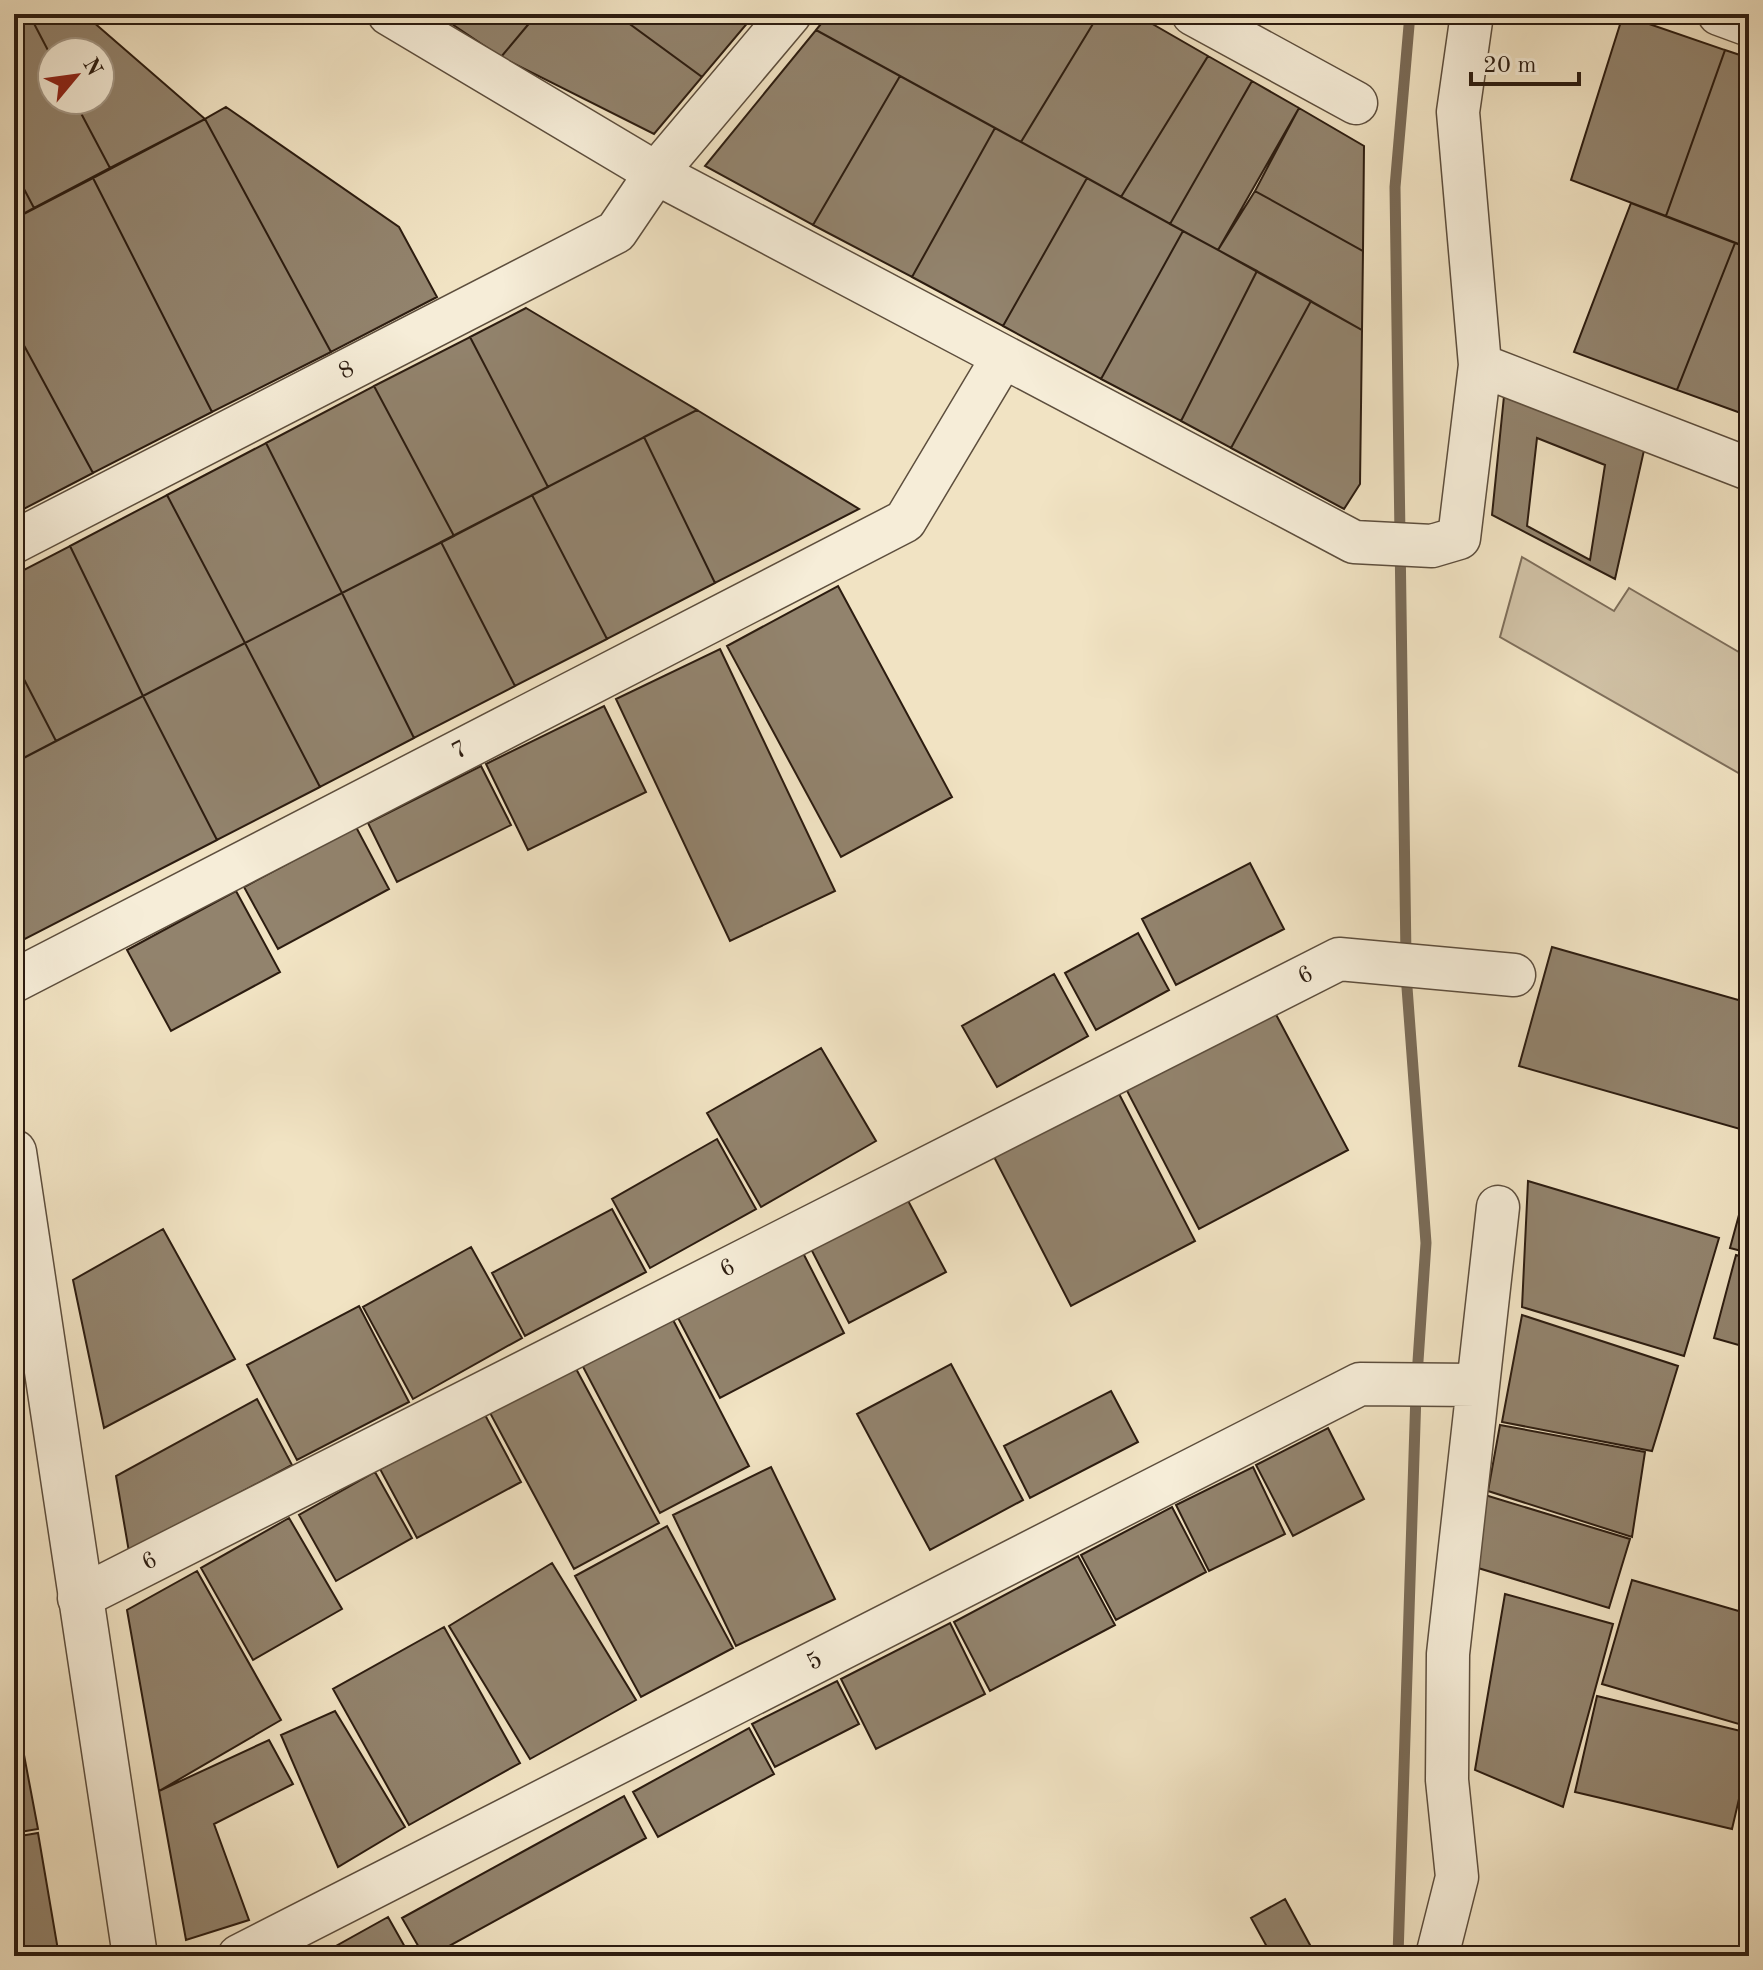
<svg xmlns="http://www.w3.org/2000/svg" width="1763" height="1970" font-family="'Old Standard TT',serif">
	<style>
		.green { fill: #d0c1a5; stroke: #7e6e5a; stroke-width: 2 }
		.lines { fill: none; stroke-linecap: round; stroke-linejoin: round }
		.stream { stroke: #7a6b57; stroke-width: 11 }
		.building { fill: #92836d; stroke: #2c1c10; stroke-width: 2; fill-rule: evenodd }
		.minor-casing { stroke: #5d4e3d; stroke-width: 45 }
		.tertiary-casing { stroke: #5d4e3d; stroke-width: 47 }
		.minor { stroke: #f6edd8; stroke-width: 42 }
		.tertiary { stroke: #f6edd8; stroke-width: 44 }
		.labels { text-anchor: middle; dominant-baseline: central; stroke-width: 7; stroke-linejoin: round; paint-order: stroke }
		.street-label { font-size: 24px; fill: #2c1c10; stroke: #f6edd8 }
	</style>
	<rect width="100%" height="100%" fill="#f1e3c3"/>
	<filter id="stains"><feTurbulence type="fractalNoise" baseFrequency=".0025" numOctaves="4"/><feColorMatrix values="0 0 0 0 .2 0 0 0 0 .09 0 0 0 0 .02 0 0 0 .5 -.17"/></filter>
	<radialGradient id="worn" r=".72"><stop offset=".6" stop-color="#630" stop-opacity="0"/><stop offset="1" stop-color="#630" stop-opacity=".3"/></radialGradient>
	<path class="green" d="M 1522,557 L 1614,611 L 1629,588 L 1749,658 L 1749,779 L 1500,637 Z"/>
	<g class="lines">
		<path class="stream" d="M 1406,957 L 1395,187 L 1410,14
			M 1406,974 L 1426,1243 L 1417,1376
			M 1398,1956 L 1416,1393"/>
	</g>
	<path class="building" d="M 14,14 L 29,14 L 52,58 L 52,100 L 74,100 L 110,168 L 34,208 L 14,170 Z
		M 29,14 L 84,14 L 205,119 L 110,168 L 74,100 L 100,100 L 100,52 L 52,52 L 52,58 Z
		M 437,14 L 537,14 L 501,57 Z
		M 537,14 L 616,14 L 702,77 L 654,134 L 501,57 Z
		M 616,14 L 755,14 L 702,77 Z
		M 829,14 L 1099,14 L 1021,142 L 816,30 Z
		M 1099,14 L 1135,14 L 1208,56 L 1121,197 L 1021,142 Z
		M 1623,15 L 1725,50 L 1666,216 L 1571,180 Z
		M 816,30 L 900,76 L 813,225 L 705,166 Z
		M 1725,50 L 1749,58 L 1749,248 L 1666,216 Z
		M 1208,56 L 1252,81 L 1170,224 L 1121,197 Z
		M 900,76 L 995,128 L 912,277 L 813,225 Z
		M 1252,81 L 1299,108 L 1218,250 L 1170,224 Z
		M 226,107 L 399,227 L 437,297 L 331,352 L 205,119 Z
		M 1299,108 L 1364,146 L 1363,251 L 1255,191 Z
		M 205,119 L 331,352 L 212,412 L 93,178 Z
		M 995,128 L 1087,178 L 1003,326 L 912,277 Z
		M 14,170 L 34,208 L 14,219 Z
		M 93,178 L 212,412 L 93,473 L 14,327 L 14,219 Z
		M 1087,178 L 1183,231 L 1101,379 L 1003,326 Z
		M 1255,191 L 1363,251 L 1362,330 L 1218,250 Z
		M 1631,203 L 1735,243 L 1677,390 L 1574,352 Z
		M 1183,231 L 1257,271 L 1181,421 L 1101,379 Z
		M 1735,243 L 1749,248 L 1749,416 L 1677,390 Z
		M 1257,271 L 1311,301 L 1231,448 L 1181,421 Z
		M 1311,301 L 1362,330 L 1360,484 L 1344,509 L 1231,448 Z
		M 526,308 L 697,410 L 548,487 L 470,337 Z
		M 14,327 L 93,473 L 14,514 Z
		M 470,337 L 548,487 L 454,536 L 374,386 Z
		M 374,386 L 454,536 L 342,593 L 266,443 Z
		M 1504,396 L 1645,446 L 1615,579 L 1492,515 ZM 1537,438 L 1605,465 L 1590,560 L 1527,526 Z
		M 697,410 L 859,509 L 715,583 L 644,437 Z
		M 644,437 L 715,583 L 607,639 L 532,495 Z
		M 266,443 L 342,593 L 245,643 L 167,495 Z
		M 167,495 L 245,643 L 143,696 L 70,546 Z
		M 532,495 L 607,639 L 515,686 L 441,542 Z
		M 441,542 L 515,686 L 414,738 L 342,593 Z
		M 70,546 L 143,696 L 56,741 L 14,660 L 14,575 Z
		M 838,586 L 952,797 L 841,857 L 727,646 Z
		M 342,593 L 414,738 L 320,787 L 245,643 Z
		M 245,643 L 320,787 L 217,840 L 143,696 Z
		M 720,649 L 835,891 L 730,941 L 616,699 Z
		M 14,660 L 56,741 L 14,763 Z
		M 143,696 L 217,840 L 23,940 L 14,922 L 14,763 Z
		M 604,706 L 646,792 L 528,850 L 486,764 Z
		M 481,766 L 511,825 L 397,882 L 368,823 Z
		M 356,827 L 389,889 L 278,949 L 244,887 Z
		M 1250,863 L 1284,929 L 1176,985 L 1142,919 Z
		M 236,891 L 280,972 L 171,1031 L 127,950 Z
		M 1138,933 L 1169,990 L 1096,1030 L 1065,973 Z
		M 1552,947 L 1749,1003 L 1747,1131 L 1519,1066 Z
		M 1054,974 L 1088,1036 L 997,1087 L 962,1026 Z
		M 1272,1007 L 1348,1150 L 1199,1229 L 1124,1085 Z
		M 821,1048 L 876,1141 L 761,1207 L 707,1113 Z
		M 1116,1088 L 1195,1241 L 1071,1306 L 992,1153 Z
		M 717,1139 L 756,1209 L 650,1268 L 612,1199 Z
		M 1749,1178 L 1749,1253 L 1730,1248 Z
		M 1528,1181 L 1719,1238 L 1684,1356 L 1522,1307 Z
		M 905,1195 L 946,1272 L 849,1323 L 809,1245 Z
		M 612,1209 L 646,1272 L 525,1336 L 492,1273 Z
		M 163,1229 L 235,1359 L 104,1428 L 73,1280 Z
		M 471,1247 L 522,1338 L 413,1399 L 363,1307 Z
		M 801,1249 L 844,1333 L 720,1398 L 676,1314 Z
		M 1736,1255 L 1749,1259 L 1749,1348 L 1714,1338 Z
		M 359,1306 L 409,1402 L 297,1460 L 247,1365 Z
		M 1522,1315 L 1678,1366 L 1652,1451 L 1502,1422 Z
		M 671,1316 L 749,1466 L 660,1513 L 581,1363 Z
		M 951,1364 L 1023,1500 L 930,1550 L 857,1414 Z
		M 574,1365 L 659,1523 L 574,1569 L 489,1411 Z
		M 1111,1391 L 1138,1442 L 1030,1498 L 1004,1446 Z
		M 257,1399 L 292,1465 L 129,1552 L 116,1476 Z
		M 484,1413 L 521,1482 L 417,1538 L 380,1469 Z
		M 1500,1425 L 1645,1452 L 1632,1537 L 1488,1491 Z
		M 1328,1428 L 1364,1499 L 1293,1536 L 1256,1465 Z
		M 771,1467 L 835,1599 L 736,1646 L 673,1515 Z
		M 1253,1467 L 1285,1534 L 1209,1571 L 1176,1505 Z
		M 375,1472 L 412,1538 L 336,1581 L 299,1515 Z
		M 1485,1495 L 1630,1539 L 1609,1608 L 1465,1564 Z
		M 1172,1507 L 1206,1572 L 1116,1620 L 1081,1555 Z
		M 289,1518 L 342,1609 L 253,1660 L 201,1568 Z
		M 667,1526 L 733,1648 L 641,1697 L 575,1576 Z
		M 1078,1556 L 1115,1625 L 990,1691 L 954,1622 Z
		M 552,1563 L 636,1700 L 530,1759 L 449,1626 Z
		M 197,1571 L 281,1720 L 159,1791 L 127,1610 Z
		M 1632,1580 L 1749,1614 L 1749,1727 L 1602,1684 Z
		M 1505,1594 L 1613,1624 L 1563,1807 L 1475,1770 Z
		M 950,1623 L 985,1694 L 876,1749 L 841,1679 Z
		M 444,1627 L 520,1763 L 409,1825 L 333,1689 Z
		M 837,1681 L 859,1724 L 775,1767 L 752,1724 Z
		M 1597,1696 L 1749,1733 L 1749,1756 L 1732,1829 L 1575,1792 Z
		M 14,1702 L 38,1829 L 14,1833 Z
		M 335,1711 L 405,1827 L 338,1867 L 281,1735 Z
		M 749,1728 L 774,1774 L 658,1837 L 633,1792 Z
		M 269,1740 L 293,1784 L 214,1824 L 249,1920 L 186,1940 L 159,1791 Z
		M 624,1796 L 646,1838 L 431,1956 L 424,1956 L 402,1918 Z
		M 38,1833 L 59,1956 L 14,1956 L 14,1837 Z
		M 1285,1899 L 1316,1956 L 1272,1956 L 1251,1918 Z
		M 388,1917 L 410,1956 L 318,1956 Z"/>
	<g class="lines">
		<defs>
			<path id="minor" d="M 389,14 L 656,173 L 1354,542 L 1432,546 L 1459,538 L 1480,365 L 1458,112 L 1472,14
				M 1193,14 L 1356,103
				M 1719,14 L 1749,25
				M 1480,365 L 1749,469
				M 14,542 L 616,232 L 656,173 L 790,14
				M 14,981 L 905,521 L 1003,357
				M 79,1598 L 1339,959 L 1514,975
				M 239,1956 L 1360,1384 L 1476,1385
				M 1437,1956 L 1457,1877 L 1447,1780 L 1448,1654 L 1498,1207"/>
			<path id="tertiary" d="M 14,1152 L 135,1956"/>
		</defs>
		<use href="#minor" class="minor-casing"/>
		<use href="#tertiary" class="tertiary-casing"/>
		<use href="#minor" class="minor"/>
		<use href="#tertiary" class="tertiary"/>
	</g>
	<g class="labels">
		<g class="street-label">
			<text transform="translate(347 371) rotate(-27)">8</text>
			<text transform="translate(460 751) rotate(-27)">7</text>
			<text transform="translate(1306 976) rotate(-27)">6</text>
			<text transform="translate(728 1269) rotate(-27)">6</text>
			<text transform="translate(150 1562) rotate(-27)">6</text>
			<text transform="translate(815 1662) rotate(-27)">5</text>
		</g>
	</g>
	<rect width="1763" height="1970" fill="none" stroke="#f1e3c3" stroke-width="48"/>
	<rect x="16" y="16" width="1731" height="1938" fill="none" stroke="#2c1c10" stroke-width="4"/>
	<rect x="24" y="24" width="1715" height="1922" fill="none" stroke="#2c1c10" stroke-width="2"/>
	<g transform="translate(76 76) rotate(61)"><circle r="38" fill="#f6edd8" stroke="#a59988" stroke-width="2"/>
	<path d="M0-6L14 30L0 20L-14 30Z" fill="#8f2418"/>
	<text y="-12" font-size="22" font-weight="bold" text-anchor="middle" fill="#2c1c10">N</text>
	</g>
	<path d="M1471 72v12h108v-12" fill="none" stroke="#2c1c10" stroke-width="4"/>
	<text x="1483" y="72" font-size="24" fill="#2c1c10" stroke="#f6edd8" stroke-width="6" paint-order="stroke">20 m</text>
	<rect width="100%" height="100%" filter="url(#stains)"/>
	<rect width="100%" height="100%" fill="url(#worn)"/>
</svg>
